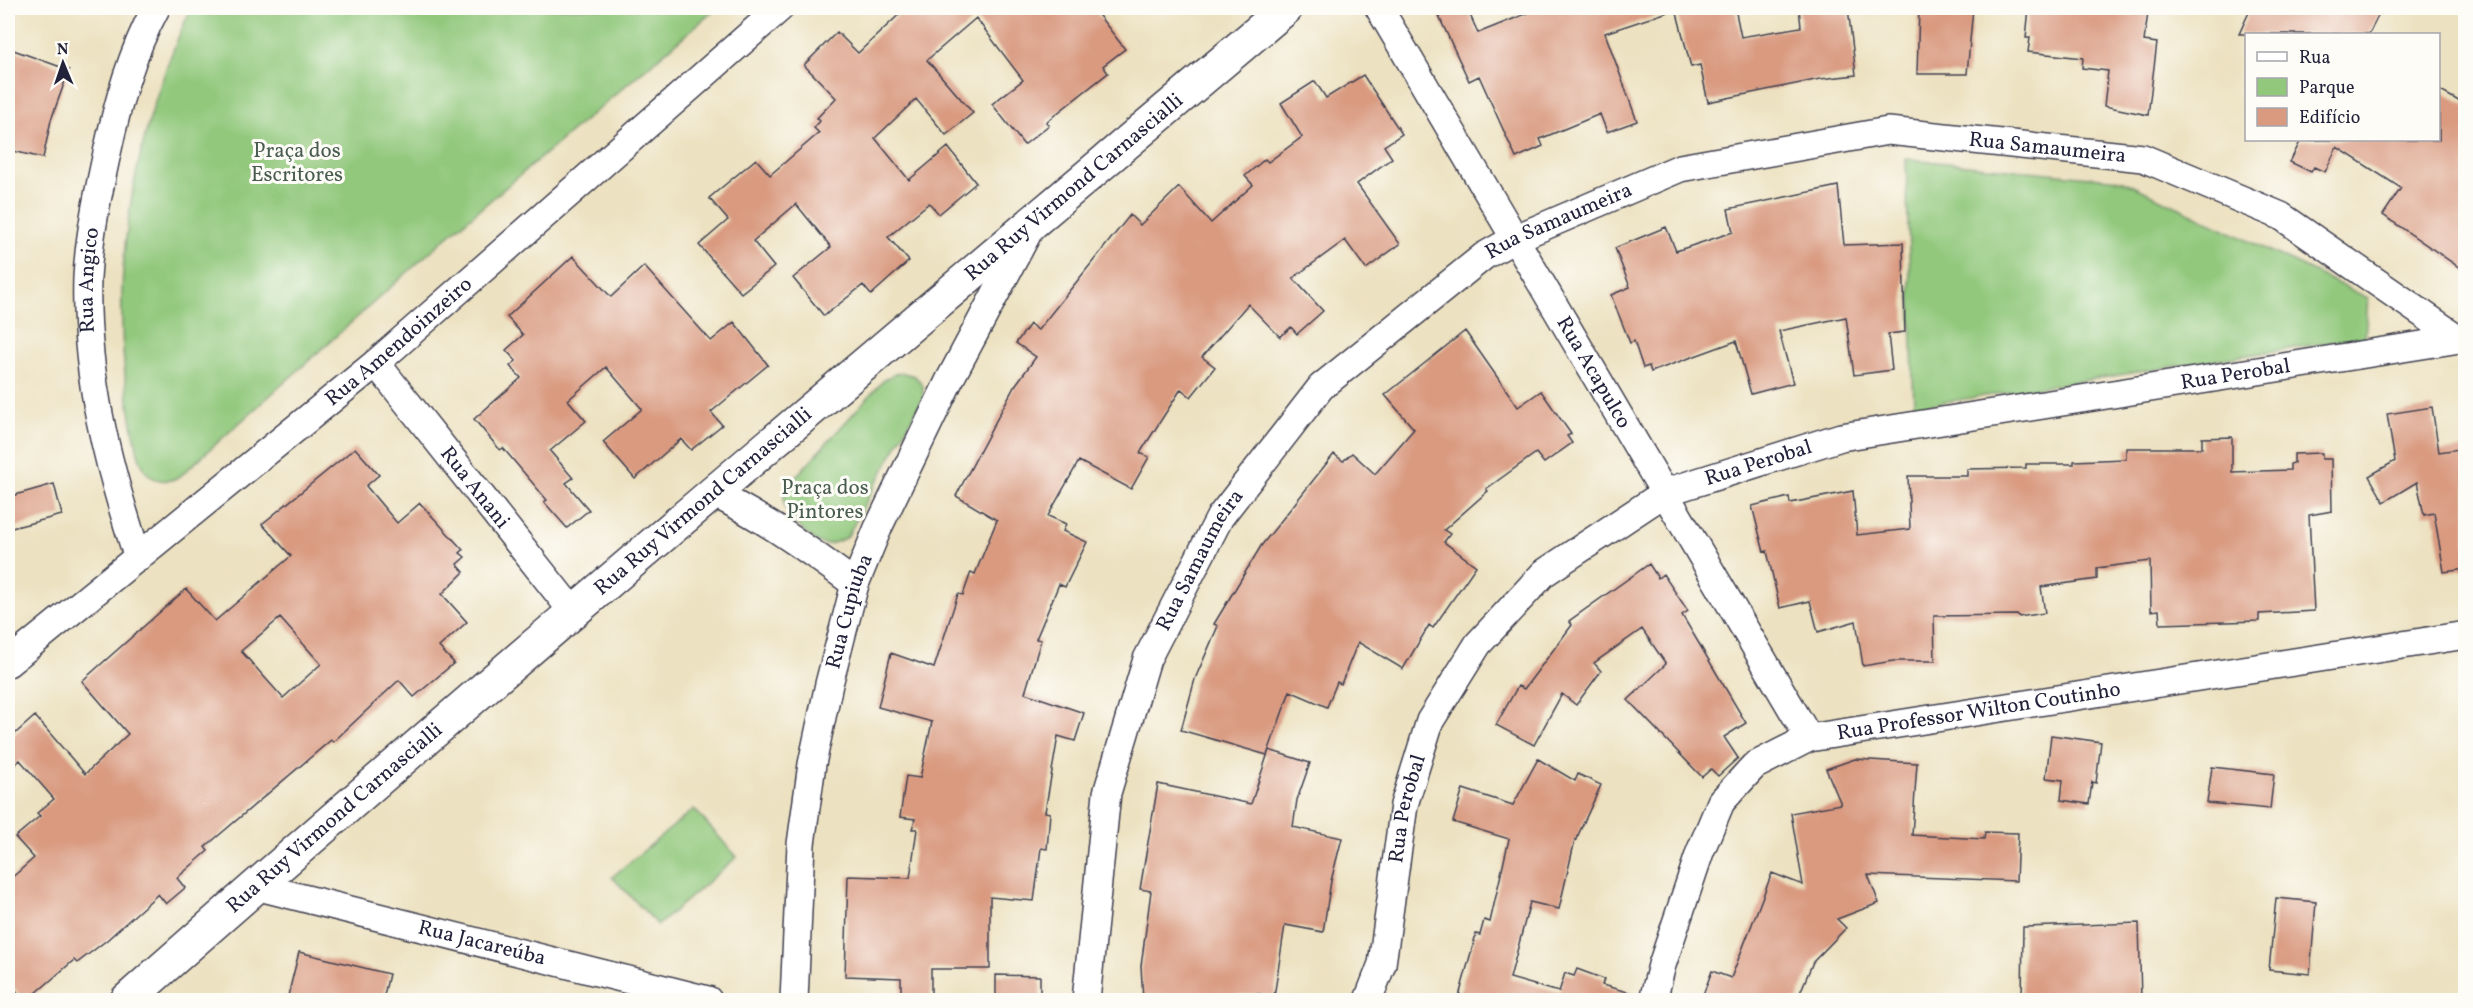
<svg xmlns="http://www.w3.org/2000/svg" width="2473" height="1008" font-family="Vollkorn,serif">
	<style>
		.green { fill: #91c87b; stroke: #5a755b; stroke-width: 1.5 }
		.building { fill: #d99a80; fill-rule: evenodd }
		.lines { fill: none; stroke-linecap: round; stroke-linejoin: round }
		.minor-casing { stroke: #403f4f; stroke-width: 30 }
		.tertiary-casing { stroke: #403f4f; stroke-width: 36 }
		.minor { stroke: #fff; stroke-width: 27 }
		.tertiary { stroke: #fff; stroke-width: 33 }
		.labels { text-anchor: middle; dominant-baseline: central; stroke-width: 6; stroke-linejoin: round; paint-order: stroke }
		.street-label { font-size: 21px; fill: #22223b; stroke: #fdfcf7 }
		.park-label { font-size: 21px; fill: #495c51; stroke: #fdfcf7 }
	</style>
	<rect width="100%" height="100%" fill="#fdfcf7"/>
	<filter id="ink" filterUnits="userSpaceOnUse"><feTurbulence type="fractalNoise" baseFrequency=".0167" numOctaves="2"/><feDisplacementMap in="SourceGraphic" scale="12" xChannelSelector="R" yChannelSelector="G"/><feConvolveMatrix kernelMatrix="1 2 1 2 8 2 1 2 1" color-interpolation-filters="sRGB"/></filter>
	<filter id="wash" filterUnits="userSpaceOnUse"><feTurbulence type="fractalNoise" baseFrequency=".008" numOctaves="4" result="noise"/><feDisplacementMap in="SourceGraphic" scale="24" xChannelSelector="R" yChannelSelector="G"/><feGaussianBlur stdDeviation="1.35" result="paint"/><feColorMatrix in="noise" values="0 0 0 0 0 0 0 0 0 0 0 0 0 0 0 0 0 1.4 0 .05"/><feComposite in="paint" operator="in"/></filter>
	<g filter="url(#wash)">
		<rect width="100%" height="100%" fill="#ece1c0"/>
		<path class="green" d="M 191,8 L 717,8 L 440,243 L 178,478 C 142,490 139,458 133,429 C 105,286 131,139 191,8 Z
			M 1906,159 L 2121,180 L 2368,298 L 2365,337 L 1914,407 Z
			M 903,373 L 915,376 L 923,386 L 923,398 L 847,537 C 840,540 833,545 824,544 C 810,542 781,511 784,496 C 784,492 788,486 790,483 L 883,381 L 894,374 Z
			M 694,809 L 737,857 L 658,925 L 612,877 Z"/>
		<g id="blocks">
			<path class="building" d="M 906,8 L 1093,8 L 1125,49 L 1103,66 L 1108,73 L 1046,122 L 1049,125 L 1024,145 L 992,104 L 1023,80 L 976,18 L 927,60 L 973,113 L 946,135 L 916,99 L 875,138 L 909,180 L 948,147 L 976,183 L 939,214 L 929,203 L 888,237 L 909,261 L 871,295 L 863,285 L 824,316 L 793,278 L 831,247 L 796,204 L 753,241 L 774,267 L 741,293 L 699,245 L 728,220 L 709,198 L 756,159 L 770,175 L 819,133 L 814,128 L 820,121 L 817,118 L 836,98 L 804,65 L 837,32 L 858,53 Z
				M 1435,8 L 1467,8 L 1478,33 L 1528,13 L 1526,8 L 1668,8 L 1668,12 L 1605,33 L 1637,121 L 1607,132 L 1600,114 L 1540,139 L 1543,146 L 1516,158 L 1479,76 L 1469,81 Z
				M 1697,8 L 1735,8 L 1741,37 L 1801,27 L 1799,8 L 1848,8 L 1856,75 L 1820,79 L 1708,102 L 1700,65 L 1691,67 L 1677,13 Z
				M 1919,8 L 1973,8 L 1967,74 L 1917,74 Z
				M 2029,8 L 2109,8 L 2148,13 L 2144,41 L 2157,43 L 2148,115 L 2104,106 L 2108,71 L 2082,68 L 2083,58 L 2028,52 L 2030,38 L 2026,38 Z
				M 2251,8 L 2382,8 L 2369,34 L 2239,34 Z
				M 8,48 L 69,70 L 51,120 L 43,158 L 8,150 Z
				M 1363,75 L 1402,134 L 1384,146 L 1392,158 L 1357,184 L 1400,244 L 1366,269 L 1345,240 L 1293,278 L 1323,311 L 1297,334 L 1291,327 L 1280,337 L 1248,304 L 1202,357 L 1215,367 L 1191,397 L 1181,389 L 1140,453 L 1149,457 L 1131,489 L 1079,461 L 1048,516 L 1066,524 L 1063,531 L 1087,542 L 1065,587 L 1059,584 L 1036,639 L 1041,640 L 1025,693 L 1084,713 L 1075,741 L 1058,736 L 1045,812 L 1050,813 L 1047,849 L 1041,848 L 1034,901 L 990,897 L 990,969 L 931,969 L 931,997 L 901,996 L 901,978 L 845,976 L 848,876 L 910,878 L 917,829 L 912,829 L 915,819 L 900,817 L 906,776 L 920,778 L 932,722 L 878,707 L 891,653 L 934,668 L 958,594 L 963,595 L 971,572 L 975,574 L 997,520 L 956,496 L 1014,387 L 1036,357 L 1016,343 L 1030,324 L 1038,330 L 1130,215 L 1140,225 L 1179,187 L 1211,223 L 1253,185 L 1245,176 L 1265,159 L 1268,162 L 1302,137 L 1281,103 L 1315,81 L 1326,98 Z
				M 2439,90 L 2466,105 L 2466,272 L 2383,215 L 2401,188 L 2337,147 L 2325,172 L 2314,167 L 2311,172 L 2290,162 L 2301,140 L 2439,140 Z
				M 1838,186 L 1844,245 L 1903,243 L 1905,332 L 1888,334 L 1892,370 L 1854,375 L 1846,317 L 1779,331 L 1793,383 L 1751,394 L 1736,341 L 1651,372 L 1649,366 L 1643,368 L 1634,341 L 1630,343 L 1611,295 L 1630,287 L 1615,248 L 1666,227 L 1676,251 L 1733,232 L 1728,209 Z
				M 573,256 L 611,297 L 644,266 L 711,341 L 734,322 L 768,365 L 711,412 L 722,425 L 691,450 L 681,439 L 635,479 L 603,442 L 642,409 L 606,367 L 568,400 L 586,421 L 550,451 L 573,478 L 566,483 L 589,510 L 567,528 L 544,502 L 547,500 L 503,448 L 500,450 L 474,419 L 521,378 L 510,366 L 516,361 L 506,350 L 523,335 L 507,317 Z
				M 1465,331 L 1518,407 L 1541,391 L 1571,434 L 1567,436 L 1572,443 L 1544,463 L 1536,453 L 1486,489 L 1488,491 L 1444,530 L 1450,534 L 1444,542 L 1476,566 L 1433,628 L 1429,625 L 1403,669 L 1358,642 L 1341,684 L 1337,682 L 1327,707 L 1290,691 L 1267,755 L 1181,730 L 1195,679 L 1218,626 L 1214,624 L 1261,546 L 1334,454 L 1343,461 L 1352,453 L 1375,474 L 1414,429 L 1385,395 Z
				M 2432,407 L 2439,452 L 2466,448 L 2466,569 L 2444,572 L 2434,513 L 2424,515 L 2417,482 L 2384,502 L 2369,476 L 2395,461 L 2387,414 Z
				M 2232,437 L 2232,472 L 2290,470 L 2290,464 L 2294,463 L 2294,454 L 2322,453 L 2322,459 L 2331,459 L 2332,511 L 2309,515 L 2314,611 L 2259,614 L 2259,621 L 2160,624 L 2159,610 L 2151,611 L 2150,561 L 2097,568 L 2097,579 L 2041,587 L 2045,613 L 2019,617 L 2018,615 L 1934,616 L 1935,661 L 1893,661 L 1863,666 L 1856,621 L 1818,632 L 1810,601 L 1780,608 L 1767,551 L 1764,552 L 1752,506 L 1789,497 L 1790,503 L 1853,491 L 1857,535 L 1910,529 L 1908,476 L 1967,476 L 1967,469 L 2026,468 L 2026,464 L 2074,464 L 2074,461 L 2126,459 L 2126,448 L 2202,448 L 2202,438 Z
				M 355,448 L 379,475 L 366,486 L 397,523 L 420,503 L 463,550 L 460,553 L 465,557 L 457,564 L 464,572 L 442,594 L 467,622 L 439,647 L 454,663 L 414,697 L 399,680 L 333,742 L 331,740 L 205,847 L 208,851 L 177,878 L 185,888 L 166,904 L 158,894 L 107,940 L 77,963 L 74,960 L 28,1000 L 24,1000 L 8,981 L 8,881 L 34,858 L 15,837 L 40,816 L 37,813 L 54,799 L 20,760 L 8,771 L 8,740 L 35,716 L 85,774 L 128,734 L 82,681 L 186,589 L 215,621 L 243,597 L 291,556 L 262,524 ZM 280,618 L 321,664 L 283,698 L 241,651 Z
				M 54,484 L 62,515 L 8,529 L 8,497 Z
				M 1649,564 L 1658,578 L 1663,574 L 1688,611 L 1682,615 L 1746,723 L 1724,737 L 1738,758 L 1718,776 L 1711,769 L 1702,777 L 1628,700 L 1666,664 L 1642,629 L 1594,663 L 1601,671 L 1576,705 L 1562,694 L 1534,745 L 1496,725 L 1518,686 L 1524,689 L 1572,625 L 1569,621 Z
				M 2051,735 L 2101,742 L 2096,783 L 2092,782 L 2089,804 L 2061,800 L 2063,780 L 2046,778 Z
				M 1269,750 L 1310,763 L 1297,800 L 1293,827 L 1342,838 L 1331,881 L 1323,932 L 1285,925 L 1274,997 L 1258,994 L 1229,996 L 1229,1000 L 1143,1000 L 1141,966 L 1151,891 L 1140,889 L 1158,784 L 1251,804 Z
				M 1538,759 L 1575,781 L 1578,774 L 1601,785 L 1574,844 L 1559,909 L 1530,902 L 1510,978 L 1559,992 L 1565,973 L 1574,976 L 1577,969 L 1604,979 L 1602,985 L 1635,994 L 1634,1000 L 1458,1000 L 1476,934 L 1480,935 L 1484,920 L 1490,922 L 1509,839 L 1453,822 L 1463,789 L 1513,805 Z
				M 1855,759 L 1917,763 L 1912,835 L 1984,839 L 1985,832 L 2018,833 L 2016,881 L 1868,875 L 1879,903 L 1837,919 L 1846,928 L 1813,962 L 1797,1000 L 1701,1000 L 1712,971 L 1731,978 L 1772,873 L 1803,885 L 1791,813 L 1841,804 L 1826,769 Z
				M 2212,767 L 2274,774 L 2270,809 L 2207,803 Z
				M 2276,898 L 2316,902 L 2310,974 L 2269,970 Z
				M 2139,923 L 2141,1000 L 2022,1000 L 2023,927 Z
				M 299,952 L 389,974 L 383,1000 L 287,1000 Z
				M 996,975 L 1040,976 L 1040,1000 L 996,1000 Z"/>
		</g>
	</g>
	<g filter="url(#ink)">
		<use href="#blocks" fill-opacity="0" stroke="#403f4f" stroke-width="1.5"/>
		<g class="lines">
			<defs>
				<g id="minor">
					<path id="s1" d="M 1379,8 L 1809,738"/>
					<path id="s2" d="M 376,363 L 574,613"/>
					<path d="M 713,493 C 764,518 809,550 855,584"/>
					<path id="s3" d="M 138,558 C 108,466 84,375 87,278 C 89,236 98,194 107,153 C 118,102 131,54 156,8"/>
					<path id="s4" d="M 8,663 L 376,363 L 780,8"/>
					<path id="s5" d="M 255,886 L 708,1000"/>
					<path id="s6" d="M 794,1000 L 801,844 L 812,764 L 829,684 L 855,584 L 878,528 L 949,381 L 1031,227"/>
					<path id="s7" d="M 1086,1000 L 1107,793 L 1147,659 L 1220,517 L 1321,387 L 1484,256 L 1514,239 L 1680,168 L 1888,131 L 2143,158 L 2281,216 L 2459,339"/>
					<path id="s8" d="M 1368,1000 L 1382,964 L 1404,805 L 1430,721 L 1478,644 L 1544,573 L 1666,492 L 1841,437 L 2466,338"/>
					<path id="s9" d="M 1653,1000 L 1662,965 L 1700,852 L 1721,802 L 1754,766 L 1809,738 L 2466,635"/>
				</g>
				<g id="tertiary">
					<path id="s10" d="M 127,1000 C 507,663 898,337 1286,8"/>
				</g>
			</defs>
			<use href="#minor" class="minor-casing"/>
			<use href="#tertiary" class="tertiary-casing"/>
			<use href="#minor" class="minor"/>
			<use href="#tertiary" class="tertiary"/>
		</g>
	</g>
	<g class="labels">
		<g class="street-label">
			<text stroke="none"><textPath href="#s7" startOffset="1468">Rua Samaumeira</textPath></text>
			<text stroke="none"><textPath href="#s10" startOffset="1248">Rua Ruy Virmond Carnascialli</textPath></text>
			<text stroke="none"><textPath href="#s7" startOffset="964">Rua Samaumeira</textPath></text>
			<text stroke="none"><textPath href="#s3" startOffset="284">Rua Angico</textPath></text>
			<text stroke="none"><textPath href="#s4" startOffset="506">Rua Amendoinzeiro</textPath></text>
			<text stroke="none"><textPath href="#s1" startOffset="423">Rua Acapulco</textPath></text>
			<text stroke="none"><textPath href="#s8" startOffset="1204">Rua Perobal</textPath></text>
			<text stroke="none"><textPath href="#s8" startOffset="718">Rua Perobal</textPath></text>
			<text stroke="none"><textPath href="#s2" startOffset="159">Rua Anani</textPath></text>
			<text stroke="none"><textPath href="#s10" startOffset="762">Rua Ruy Virmond Carnascialli</textPath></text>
			<text stroke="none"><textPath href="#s7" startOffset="460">Rua Samaumeira</textPath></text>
			<text stroke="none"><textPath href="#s6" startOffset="394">Rua Cupiuba</textPath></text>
			<text stroke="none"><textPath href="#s9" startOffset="492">Rua Professor Wilton Coutinho</textPath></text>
			<text stroke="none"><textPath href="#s8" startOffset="196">Rua Perobal</textPath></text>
			<text stroke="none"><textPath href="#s10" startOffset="276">Rua Ruy Virmond Carnascialli</textPath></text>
			<text stroke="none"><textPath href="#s5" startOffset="234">Rua Jacareúba</textPath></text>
		</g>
		<g class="park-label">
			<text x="297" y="151">Praça dos<tspan x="297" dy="24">Escritores</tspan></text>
			<text x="825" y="488">Praça dos<tspan x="825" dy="24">Pintores</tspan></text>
		</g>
	</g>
	<rect width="2473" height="1008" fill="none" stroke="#fdfcf7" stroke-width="30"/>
	<rect x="2245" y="33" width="195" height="108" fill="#fdfcf7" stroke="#a5a5ac" stroke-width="1.5"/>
	<rect x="2257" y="52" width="30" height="9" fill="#ffffff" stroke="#a5a5ac" stroke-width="1.5"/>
	<text x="2299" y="63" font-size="18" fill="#22223b">Rua</text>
	<rect x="2257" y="78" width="30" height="18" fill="#91c87b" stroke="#a5a5ac" stroke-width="1.5"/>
	<text x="2299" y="93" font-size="18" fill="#22223b">Parque</text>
	<rect x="2257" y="108" width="30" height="18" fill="#d99a80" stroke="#a5a5ac" stroke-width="1.5"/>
	<text x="2299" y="123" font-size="18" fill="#22223b">Edifício</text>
	<g transform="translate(63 63) rotate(358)" stroke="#fdfcf7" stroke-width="4.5" paint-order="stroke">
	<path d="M0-4.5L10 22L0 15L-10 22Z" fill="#22223b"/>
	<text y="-9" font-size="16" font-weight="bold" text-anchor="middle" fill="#22223b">N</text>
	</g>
</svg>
